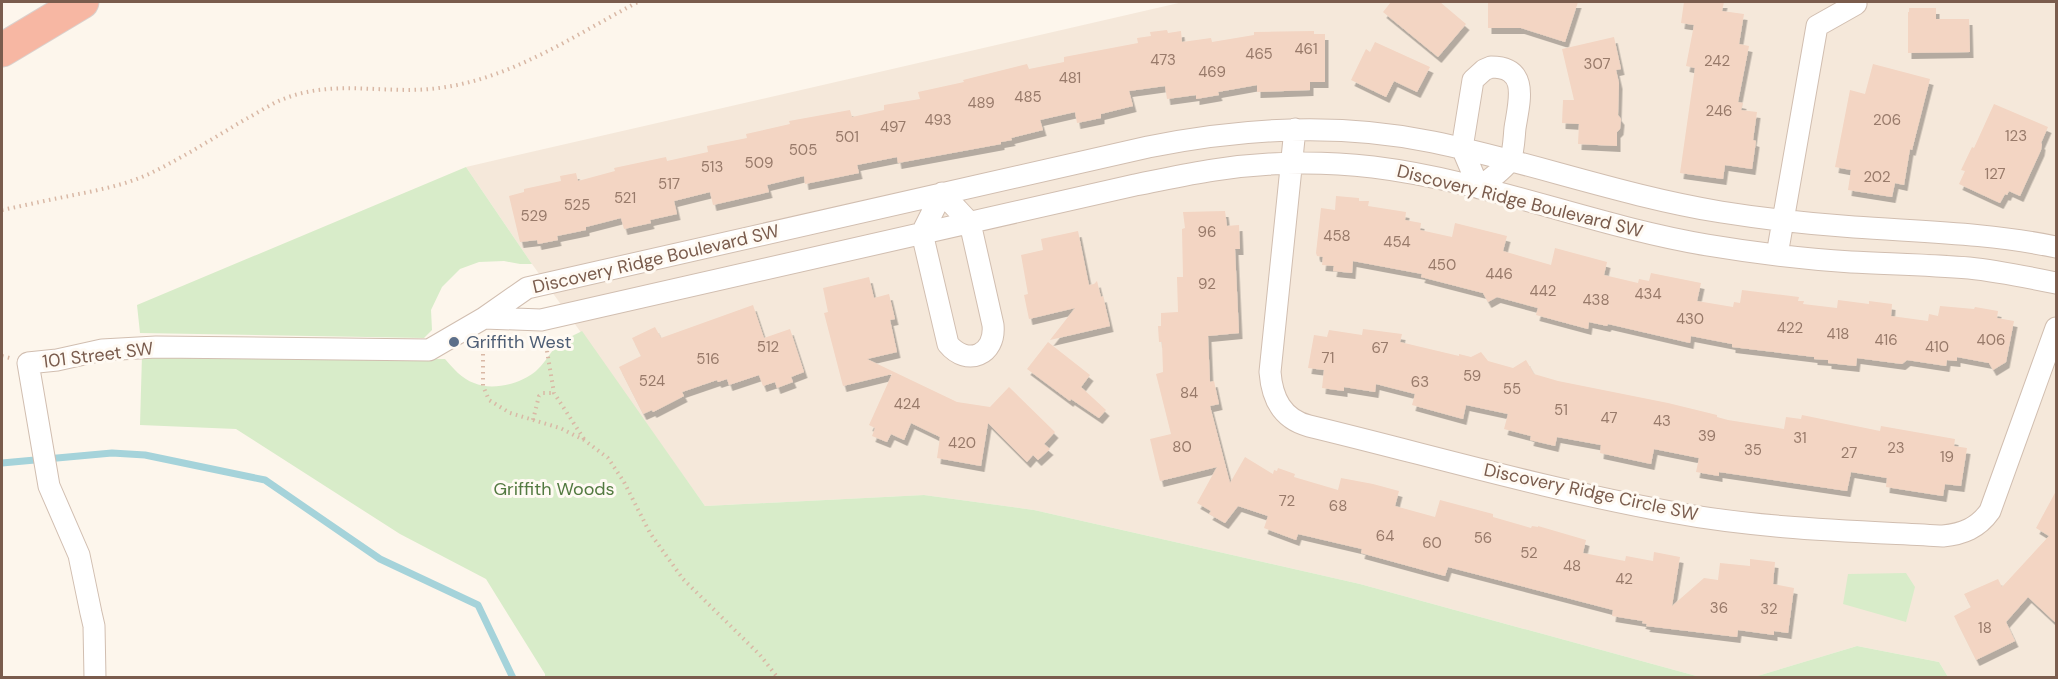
<svg xmlns="http://www.w3.org/2000/svg" width="2058" height="679" font-family="'DM Sans',sans-serif">
	<style>
		.residential { fill: #f5e8da }
		.green { fill: #d8ecc9 }
		.lines { fill: none; stroke-linecap: round; stroke-linejoin: round }
		.stream { stroke: #a5d3da; stroke-width: 7 }
		.building { fill: #f3d5c3; filter: url(#shadow) }
		.street-casing { stroke: #d1beb0; stroke-width: 23 }
		.highway-casing { stroke: #dad1cd; stroke-width: 35 }
		.path { stroke: #d9b8a5; stroke-width: 4; stroke-dasharray: 1.5 4.5; stroke-linecap: butt }
		.street { stroke: #fff; stroke-width: 21 }
		.highway { stroke: #f7b7a3; stroke-width: 33 }
		.service-dot { fill: #5c6f8a; stroke: #fffaf3; stroke-width: 2 }
		.labels { text-anchor: middle; dominant-baseline: central; stroke-width: 6; stroke-linejoin: round; paint-order: stroke }
		.number-label { font-size: 15px; fill: #987a6a }
		.street-label { font-size: 18px; fill: #7a5c4d; stroke: #fffaf3 }
		.service-label { font-size: 18px; fill: #4e5e75; stroke: #fffaf3; text-anchor: start }
		.park-label { font-size: 18px; fill: #537a41; stroke: #fffaf3 }
	</style>
	<defs>
		<filter id="shadow"><feDropShadow dx="3.5" dy="6" stdDeviation="0" flood-color="#0004"/></filter>
	</defs>
	<rect width="100%" height="100%" fill="#fdf6ec"/>
	<path class="residential" d="M 1183,2 L 2056,2 L 2056,677 L 1948,677 L 1939,662 L 1857,646 L 1754,677 L 1700,677 L 1360,584 L 1034,510 L 924,495 L 705,506 L 532,264 L 466,167 Z"/>
	<path class="green" d="M 466,167 L 532,264 L 520,264 L 504,261 L 479,262 L 460,269 L 442,287 L 431,310 L 432,330 L 424,338 L 140,333 L 137,305 Z
		M 582,331 L 705,506 L 924,495 L 1034,510 L 1360,584 L 1700,677 L 545,677 L 545,674 L 486,579 L 400,534 L 236,429 L 140,425 L 142,355 L 445,359 C 453,368 462,379 474,383 C 492,391 521,384 536,371 C 543,365 548,356 554,349 C 562,341 572,336 582,331 Z
		M 1906,573 L 1915,587 L 1906,622 L 1843,604 L 1848,574 Z
		M 1857,646 L 1939,662 L 1948,677 L 1754,677 Z"/>
	<g class="lines">
		<path class="stream" d="M 2,463 L 112,453 L 145,455 L 265,480 L 380,559 L 478,605 L 513,678"/>
	</g>
	<path class="building" d="M 1391,2 L 1440,2 L 1466,24 L 1438,57 L 1383,12 Z
		M 1488,2 L 1578,2 L 1565,42 L 1521,28 L 1488,28 Z
		M 1684,2 L 1724,2 L 1722,11 L 1744,14 L 1739,44 L 1749,46 L 1738,102 L 1743,103 L 1741,110 L 1757,112 L 1753,140 L 1756,141 L 1752,169 L 1725,165 L 1723,179 L 1680,173 L 1695,68 L 1686,66 L 1694,25 L 1681,23 Z
		M 1909,8 L 1936,8 L 1936,19 L 1969,19 L 1970,52 L 1908,53 L 1908,12 L 1909,12 Z
		M 1167,30 L 1168,33 L 1181,31 L 1182,42 L 1211,38 L 1212,42 L 1254,35 L 1254,32 L 1314,31 L 1314,34 L 1325,34 L 1325,82 L 1310,82 L 1310,90 L 1257,92 L 1257,85 L 1218,92 L 1219,95 L 1196,99 L 1196,95 L 1167,99 L 1165,86 L 1129,91 L 1133,106 L 1101,114 L 1101,118 L 1077,123 L 1075,112 L 1040,120 L 1043,130 L 1011,138 L 1012,140 L 1001,142 L 1001,144 L 898,163 L 897,157 L 857,165 L 859,173 L 805,184 L 804,176 L 767,185 L 769,192 L 713,205 L 710,192 L 674,201 L 677,214 L 650,220 L 651,223 L 624,229 L 621,218 L 586,227 L 586,230 L 557,236 L 558,240 L 538,244 L 537,240 L 520,242 L 509,196 L 524,192 L 524,189 L 561,181 L 560,176 L 576,173 L 578,181 L 615,171 L 614,168 L 666,157 L 667,161 L 708,152 L 707,146 L 747,138 L 746,134 L 790,124 L 789,121 L 850,110 L 852,117 L 884,110 L 884,105 L 920,99 L 918,92 L 964,82 L 963,80 L 1027,64 L 1029,69 L 1064,62 L 1064,57 L 1138,43 L 1137,38 L 1151,36 L 1150,32 Z
		M 1614,37 L 1621,69 L 1616,70 L 1619,83 L 1618,115 L 1621,119 L 1620,129 L 1617,132 L 1617,146 L 1578,144 L 1579,124 L 1562,123 L 1563,100 L 1574,100 L 1562,49 Z
		M 1375,42 L 1430,67 L 1417,92 L 1394,81 L 1386,97 L 1351,80 L 1366,49 L 1370,52 Z
		M 1873,64 L 1930,79 L 1912,150 L 1910,149 L 1904,185 L 1895,183 L 1892,197 L 1848,190 L 1851,170 L 1835,167 L 1850,90 L 1865,94 Z
		M 1994,104 L 2048,127 L 2041,143 L 2042,144 L 2041,150 L 2020,196 L 2009,191 L 2007,195 L 2005,194 L 2000,203 L 1959,184 L 1965,171 L 1961,170 L 1972,147 L 1974,148 Z
		M 1336,196 L 1359,198 L 1359,201 L 1369,201 L 1368,206 L 1406,212 L 1405,220 L 1421,223 L 1420,230 L 1452,237 L 1455,223 L 1507,236 L 1503,251 L 1551,265 L 1555,248 L 1607,262 L 1604,275 L 1638,283 L 1639,279 L 1649,281 L 1651,273 L 1701,283 L 1697,301 L 1733,307 L 1734,302 L 1740,303 L 1742,290 L 1799,297 L 1798,301 L 1804,301 L 1803,304 L 1837,308 L 1838,300 L 1869,304 L 1869,301 L 1892,304 L 1891,316 L 1928,321 L 1929,314 L 1938,316 L 1940,306 L 1974,309 L 1975,307 L 1998,311 L 1997,318 L 2014,321 L 2006,362 L 1993,370 L 1989,363 L 1957,357 L 1957,361 L 1947,360 L 1946,366 L 1907,360 L 1902,364 L 1857,358 L 1856,366 L 1828,363 L 1828,360 L 1814,359 L 1814,357 L 1732,347 L 1732,344 L 1691,336 L 1690,343 L 1608,324 L 1607,326 L 1589,322 L 1588,329 L 1536,315 L 1538,308 L 1497,297 L 1488,302 L 1483,293 L 1421,277 L 1422,274 L 1353,261 L 1352,273 L 1333,271 L 1334,266 L 1322,265 L 1323,257 L 1317,256 L 1316,253 L 1321,208 L 1335,210 Z
		M 1225,211 L 1227,226 L 1239,225 L 1240,249 L 1235,249 L 1239,333 L 1208,336 L 1210,382 L 1214,381 L 1219,404 L 1210,406 L 1230,483 L 1245,457 L 1273,474 L 1274,470 L 1277,471 L 1278,468 L 1295,474 L 1294,477 L 1338,490 L 1341,478 L 1373,484 L 1399,491 L 1395,506 L 1435,517 L 1440,500 L 1493,514 L 1493,517 L 1531,528 L 1532,526 L 1538,527 L 1538,526 L 1586,540 L 1583,553 L 1625,561 L 1626,556 L 1653,561 L 1654,552 L 1680,557 L 1672,606 L 1704,578 L 1718,580 L 1720,563 L 1750,566 L 1750,559 L 1775,562 L 1773,584 L 1794,588 L 1788,633 L 1774,631 L 1774,635 L 1738,630 L 1737,637 L 1646,626 L 1647,624 L 1642,623 L 1643,621 L 1612,616 L 1613,610 L 1448,567 L 1445,576 L 1361,553 L 1362,549 L 1298,534 L 1296,540 L 1264,528 L 1268,516 L 1238,506 L 1225,523 L 1209,514 L 1211,511 L 1197,503 L 1217,467 L 1160,481 L 1150,439 L 1171,434 L 1156,374 L 1163,372 L 1162,342 L 1159,342 L 1158,326 L 1161,326 L 1161,313 L 1178,312 L 1177,277 L 1183,277 L 1182,229 L 1185,228 L 1183,212 Z
		M 1078,231 L 1089,285 L 1094,284 L 1097,281 L 1101,297 L 1103,296 L 1110,326 L 1050,340 L 1075,308 L 1029,319 L 1024,295 L 1028,294 L 1021,255 L 1043,250 L 1041,239 Z
		M 869,277 L 874,298 L 889,294 L 895,319 L 890,320 L 897,352 L 867,359 L 957,402 L 990,407 L 1009,387 L 1055,432 L 1044,444 L 1050,449 L 1038,460 L 1033,455 L 1027,462 L 988,423 L 981,466 L 937,458 L 940,437 L 911,423 L 904,440 L 891,434 L 887,442 L 872,436 L 875,428 L 869,425 L 892,374 L 843,386 L 824,313 L 828,312 L 823,288 Z
		M 753,305 L 764,338 L 790,329 L 804,372 L 791,377 L 793,382 L 777,388 L 775,382 L 763,386 L 759,375 L 729,385 L 727,379 L 718,382 L 717,380 L 682,392 L 684,396 L 653,412 L 652,410 L 643,414 L 619,367 L 641,356 L 632,338 L 655,327 L 661,338 Z
		M 1363,329 L 1402,334 L 1400,342 L 1459,356 L 1459,354 L 1471,357 L 1481,352 L 1488,361 L 1513,368 L 1526,360 L 1534,374 L 1558,381 L 1668,403 L 1717,415 L 1717,417 L 1728,420 L 1784,429 L 1786,417 L 1801,419 L 1802,415 L 1880,431 L 1881,426 L 1955,439 L 1954,446 L 1967,448 L 1961,486 L 1945,484 L 1943,496 L 1886,487 L 1887,478 L 1851,472 L 1847,491 L 1719,472 L 1719,476 L 1696,472 L 1699,458 L 1654,449 L 1651,464 L 1600,453 L 1601,445 L 1557,437 L 1555,446 L 1530,440 L 1531,436 L 1504,429 L 1508,414 L 1466,405 L 1463,419 L 1412,405 L 1415,394 L 1376,384 L 1375,392 L 1344,387 L 1344,391 L 1322,388 L 1324,370 L 1308,368 L 1314,335 L 1327,337 L 1329,330 L 1362,335 Z
		M 1048,342 L 1090,375 L 1081,387 L 1106,410 L 1099,418 L 1071,399 L 1070,401 L 1027,369 Z
		M 2056,491 L 2056,623 L 2028,597 L 2006,622 L 2015,641 L 1976,660 L 1954,616 L 1971,607 L 1964,594 L 1998,579 L 2002,587 L 2049,536 L 2036,528 Z"/>
	<g class="lines">
		<defs>
			<path id="street" d="M 1491,67 C 1530,67 1519,102 1515,128 C 1514,137 1514,151 1510,160 C 1506,168 1486,182 1479,188 L 1462,148 L 1473,80 L 1484,70 Z
				M 1295,129 L 1270,372 C 1272,398 1282,419 1309,426 C 1429,455 1549,490 1671,512 C 1761,529 1853,531 1943,536 C 1963,534 1978,528 1990,511 L 2056,328
				M 942,193 L 970,223 L 993,325 C 996,355 967,367 948,344 L 922,233 Z
				M 1777,255 L 1817,26 L 1856,4
				M 484,318 L 541,320 L 1135,185 C 1161,180 1187,174 1214,170 C 1265,162 1321,161 1373,167 C 1487,181 1594,226 1707,245 C 1755,253 1803,259 1851,262 C 1890,264 1930,265 1969,268 C 1998,271 2027,277 2056,283
				M 95,678 L 94,626 L 91,613 L 79,555 L 49,486 L 28,363 L 57,360 L 102,350 L 156,347 L 429,350 L 484,318 L 527,288 L 1148,147 C 1242,128 1338,122 1433,142 C 1530,162 1623,196 1721,212 C 1765,219 1810,224 1854,227 C 1923,232 1989,233 2056,247"/>
			<path id="highway" d="M 2,50 L 82,2"/>
		</defs>
		<use href="#street" class="street-casing"/>
		<use href="#highway" class="highway-casing"/>
		<path class="path" d="M 2,210 C 22,206 43,201 64,197 C 93,191 124,186 151,173 C 184,157 215,137 246,119 C 259,112 272,103 286,98 C 336,79 388,95 439,88 C 511,79 575,35 638,2
			M 545,339 L 554,393 L 584,439
			M 483,342 L 483,386 L 489,400 L 510,413 L 560,428 L 584,440 L 608,458 L 624,482 L 650,533 L 683,579 L 760,655 L 778,678
			M 2,356 L 10,358
			M 533,420 L 539,396 L 543,393 L 554,393"/>
		<use href="#street" class="street"/>
		<use href="#highway" class="highway"/>
	</g>
	<circle class="service-dot" cx="454" cy="342" r="6"/>
	<g class="labels">
		<g class="number-label">
			<text x="1306" y="49">461</text>
			<text x="1259" y="54">465</text>
			<text x="1163" y="60">473</text>
			<text x="1717" y="61">242</text>
			<text x="1597" y="64">307</text>
			<text x="1212" y="72">469</text>
			<text x="1070" y="78">481</text>
			<text x="1028" y="97">485</text>
			<text x="981" y="103">489</text>
			<text x="1719" y="111">246</text>
			<text x="938" y="120">493</text>
			<text x="1887" y="120">206</text>
			<text x="893" y="127">497</text>
			<text x="2016" y="136">123</text>
			<text x="847" y="137">501</text>
			<text x="803" y="150">505</text>
			<text x="759" y="163">509</text>
			<text x="712" y="167">513</text>
			<text x="1995" y="174">127</text>
			<text x="1877" y="177">202</text>
			<text x="669" y="184">517</text>
			<text x="625" y="198">521</text>
			<text x="577" y="205">525</text>
			<text x="534" y="216">529</text>
			<text x="1207" y="232">96</text>
			<text x="1337" y="236">458</text>
			<text x="1397" y="242">454</text>
			<text x="1442" y="265">450</text>
			<text x="1499" y="274">446</text>
			<text x="1207" y="284">92</text>
			<text x="1543" y="291">442</text>
			<text x="1648" y="294">434</text>
			<text x="1596" y="300">438</text>
			<text x="1690" y="319">430</text>
			<text x="1790" y="328">422</text>
			<text x="1838" y="334">418</text>
			<text x="1886" y="340">416</text>
			<text x="1991" y="340">406</text>
			<text x="768" y="347">512</text>
			<text x="1937" y="347">410</text>
			<text x="1380" y="348">67</text>
			<text x="1328" y="358">71</text>
			<text x="708" y="359">516</text>
			<text x="1472" y="376">59</text>
			<text x="652" y="381">524</text>
			<text x="1420" y="382">63</text>
			<text x="1512" y="389">55</text>
			<text x="1189" y="393">84</text>
			<text x="907" y="404">424</text>
			<text x="1561" y="410">51</text>
			<text x="1609" y="418">47</text>
			<text x="1662" y="421">43</text>
			<text x="1707" y="436">39</text>
			<text x="1800" y="438">31</text>
			<text x="962" y="443">420</text>
			<text x="1182" y="447">80</text>
			<text x="1896" y="448">23</text>
			<text x="1753" y="450">35</text>
			<text x="1849" y="453">27</text>
			<text x="1947" y="457">19</text>
			<text x="1287" y="501">72</text>
			<text x="1338" y="506">68</text>
			<text x="1385" y="536">64</text>
			<text x="1483" y="538">56</text>
			<text x="1432" y="543">60</text>
			<text x="1529" y="553">52</text>
			<text x="1572" y="566">48</text>
			<text x="1624" y="579">42</text>
			<text x="1719" y="608">36</text>
			<text x="1769" y="609">32</text>
			<text x="1985" y="628">18</text>
		</g>
		<g class="street-label">
			<text transform="translate(1520 201) rotate(14)">Discovery Ridge Boulevard SW</text>
			<text transform="translate(656 259) rotate(-13)">Discovery Ridge Boulevard SW</text>
			<text transform="translate(98 355) rotate(-7)">101 Street SW</text>
			<text transform="translate(1591 492) rotate(12)">Discovery Ridge Circle SW</text>
		</g>
		<g class="service-label">
			<text x="466" y="342">Griffith West</text>
		</g>
		<g class="park-label">
			<text x="554" y="489">Griffith Woods</text>
		</g>
	</g>
	<rect width="2058" height="679" fill="none" stroke="#7a5c4d" stroke-width="6"/>
</svg>
